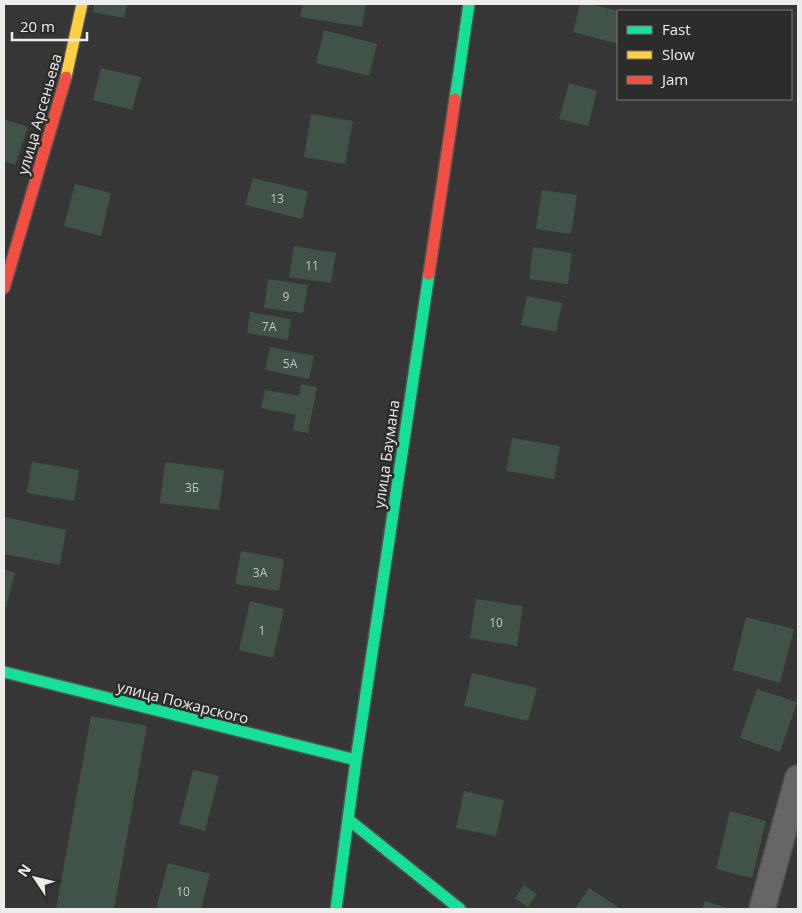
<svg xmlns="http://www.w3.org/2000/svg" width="802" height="913" font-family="'Open Sans',sans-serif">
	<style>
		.building { fill: #415248 }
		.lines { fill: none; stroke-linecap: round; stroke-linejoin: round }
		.street-casing { stroke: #535353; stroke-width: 28 }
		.fast-casing { stroke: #535353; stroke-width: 14 }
		.slow-casing { stroke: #535353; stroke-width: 14 }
		.jam-casing { stroke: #535353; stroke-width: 14 }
		.street { stroke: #666665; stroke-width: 25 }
		.fast { stroke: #16e098; stroke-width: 11 }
		.slow { stroke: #ffcf43; stroke-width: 11 }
		.jam { stroke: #f24e42; stroke-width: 11 }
		.labels { text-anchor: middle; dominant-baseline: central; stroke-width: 5; stroke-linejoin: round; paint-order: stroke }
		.number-label { font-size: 12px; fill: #c2c7c3 }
		.street-label { font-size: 15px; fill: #edeeec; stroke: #2c2d2a }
	</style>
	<rect width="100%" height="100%" fill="#363636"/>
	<path class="building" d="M 94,4 L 127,4 L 124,18 L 93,12 Z
		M 303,4 L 366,4 L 362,27 L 300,17 Z
		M 580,4 L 590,4 L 618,11 L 618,44 L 573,32 Z
		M 324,30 L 377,44 L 369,76 L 316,63 Z
		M 101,68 L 141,77 L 132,110 L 93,100 Z
		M 569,83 L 597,91 L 588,126 L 559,119 Z
		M 311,114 L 353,121 L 345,164 L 304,157 Z
		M 4,119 L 28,127 L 15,165 L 4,161 Z
		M 253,178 L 308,191 L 302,219 L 245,205 Z
		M 75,184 L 111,193 L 101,236 L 64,226 Z
		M 542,190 L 577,195 L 571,234 L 536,229 Z
		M 294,246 L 336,253 L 331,283 L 289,277 Z
		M 533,247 L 572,253 L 568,284 L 529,279 Z
		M 268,279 L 308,285 L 303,313 L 264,308 Z
		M 527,296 L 562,303 L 556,332 L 521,325 Z
		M 250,312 L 291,319 L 288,340 L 247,333 Z
		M 270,347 L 314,356 L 309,379 L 265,370 Z
		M 301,384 L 317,387 L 308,433 L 293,430 L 296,415 L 261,408 L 265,390 L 299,396 Z
		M 512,438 L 560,446 L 554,479 L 506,471 Z
		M 32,462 L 79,470 L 74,501 L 27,493 Z
		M 165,462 L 224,470 L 219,510 L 160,503 Z
		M 4,517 L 66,530 L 60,565 L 4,554 Z
		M 241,551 L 284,559 L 279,591 L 235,584 Z
		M 4,569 L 15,573 L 6,607 L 4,606 Z
		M 476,599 L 523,606 L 517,646 L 470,638 Z
		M 250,601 L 284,609 L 273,658 L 239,650 Z
		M 746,617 L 794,629 L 780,683 L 733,670 Z
		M 472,673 L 537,688 L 528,721 L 464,706 Z
		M 757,689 L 797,702 L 780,752 L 740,738 Z
		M 91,716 L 147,726 L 114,909 L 56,909 Z
		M 193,770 L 219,776 L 205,831 L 179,824 Z
		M 464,791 L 504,800 L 496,836 L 456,828 Z
		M 730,811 L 766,821 L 752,878 L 716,869 Z
		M 168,863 L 210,874 L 201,909 L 156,909 Z
		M 524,885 L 537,894 L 528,907 L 515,898 Z
		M 589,888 L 612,903 L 621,909 L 575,909 Z
		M 705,901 L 730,909 L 702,909 Z"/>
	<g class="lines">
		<defs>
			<path id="street" d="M 762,909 L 798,778"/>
			<path id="fast" d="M 455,99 L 469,4
				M 4,672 L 356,760
				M 349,820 L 460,909
				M 336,909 L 356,760 L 429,274"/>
			<path id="slow" d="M 66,77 L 82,4"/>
			<path id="jam" d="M 429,274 L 455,99
				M 4,288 L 66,77"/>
		</defs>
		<use href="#street" class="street-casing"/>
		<use href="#fast" class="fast-casing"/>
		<use href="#slow" class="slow-casing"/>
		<use href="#jam" class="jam-casing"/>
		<use href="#street" class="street"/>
		<use href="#fast" class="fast"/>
		<use href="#slow" class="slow"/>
		<use href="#jam" class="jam"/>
	</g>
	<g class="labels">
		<g class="number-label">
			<text x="277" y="198">13</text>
			<text x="312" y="265">11</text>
			<text x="286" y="296">9</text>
			<text x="269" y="326">7А</text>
			<text x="290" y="363">5А</text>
			<text x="192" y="487">3Б</text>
			<text x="260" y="572">3А</text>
			<text x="496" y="622">10</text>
			<text x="262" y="630">1</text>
			<text x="183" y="891">10</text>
		</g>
		<g class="street-label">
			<text transform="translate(39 114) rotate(-74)">улица Арсеньева</text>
			<text transform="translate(386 454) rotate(-82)">улица Баумана</text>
			<text transform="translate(183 702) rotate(14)">улица Пожарского</text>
		</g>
	</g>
	<rect width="802" height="913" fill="none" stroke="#edeeec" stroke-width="10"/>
	<rect x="617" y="10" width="175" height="90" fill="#2c2d2a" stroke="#797a78"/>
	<rect x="627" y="26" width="25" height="8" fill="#16e098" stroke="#797a78"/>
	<text x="662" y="35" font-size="15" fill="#edeeec">Fast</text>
	<rect x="627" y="51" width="25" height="8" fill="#ffcf43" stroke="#797a78"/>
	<text x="662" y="60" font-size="15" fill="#edeeec">Slow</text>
	<rect x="627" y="76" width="25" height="8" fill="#f24e42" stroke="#797a78"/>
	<text x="662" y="85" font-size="15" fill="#edeeec">Jam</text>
	<g transform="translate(35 878) rotate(305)" stroke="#2c2d2a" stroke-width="4" paint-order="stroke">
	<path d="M0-4L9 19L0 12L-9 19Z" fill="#edeeec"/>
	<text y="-8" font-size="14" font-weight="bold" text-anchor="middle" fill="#edeeec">N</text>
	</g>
	<path d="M12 32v8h75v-8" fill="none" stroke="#edeeec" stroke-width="2.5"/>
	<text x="20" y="32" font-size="15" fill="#edeeec" stroke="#2c2d2a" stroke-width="4" paint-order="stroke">20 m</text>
</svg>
